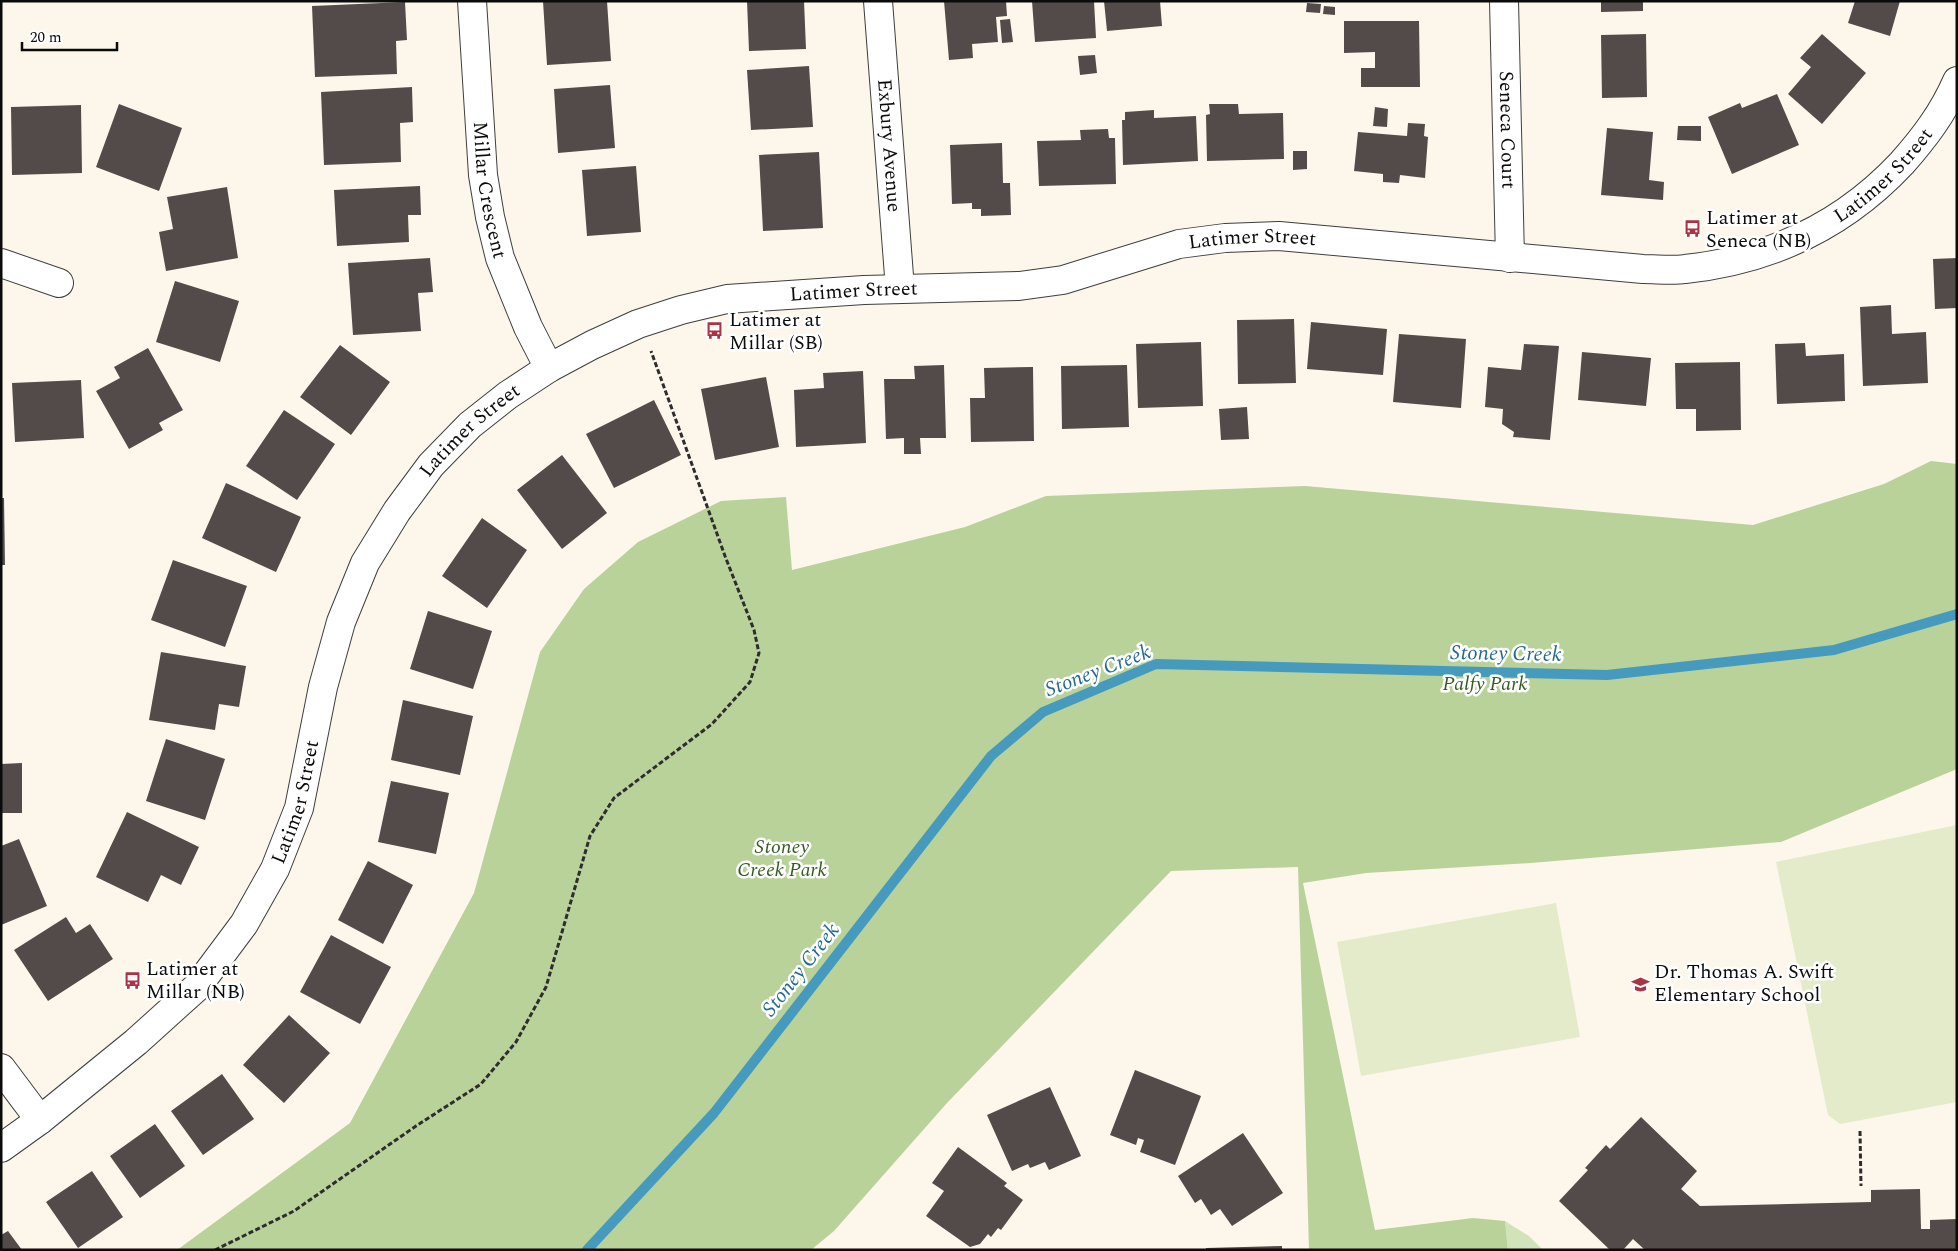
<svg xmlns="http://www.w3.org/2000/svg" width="1958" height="1251" font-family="Spectral,serif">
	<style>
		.green { fill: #d3e3b9 }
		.forest { fill: #b9d29a }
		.pitch { fill: #e3ebca }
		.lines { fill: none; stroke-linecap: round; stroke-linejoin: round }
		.stream { stroke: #459abd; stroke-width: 10 }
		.building { fill: #524b49 }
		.minor-casing { stroke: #3e3e3e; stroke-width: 30 }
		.path { stroke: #2d2d2d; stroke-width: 3; stroke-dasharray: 5 2.5; stroke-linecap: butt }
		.minor { stroke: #fff; stroke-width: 28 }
		.labels { text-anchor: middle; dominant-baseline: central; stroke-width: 5; stroke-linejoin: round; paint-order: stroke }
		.street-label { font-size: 20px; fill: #0b0b0b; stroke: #fff }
		.poi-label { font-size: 20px; fill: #0b0b0b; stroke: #fff; text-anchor: start }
		.park-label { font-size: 20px; font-style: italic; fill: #355b23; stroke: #fff }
		.water-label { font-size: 21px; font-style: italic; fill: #236b8e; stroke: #fff }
	</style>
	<rect width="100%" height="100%" fill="#fdf7eb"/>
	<path class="green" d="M 1505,1221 L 1529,1236 L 1543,1250 L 1508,1250 Z"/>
	<path class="forest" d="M 1931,461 L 1957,464 L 1957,769 L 1781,842 L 1531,863 L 1366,873 L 1303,883 L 1375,1230 L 1473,1218 L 1505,1221 L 1508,1250 L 1309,1250 L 1298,867 L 1171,871 L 947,1103 L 834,1231 L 811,1250 L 177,1250 L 350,1123 L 474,893 L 540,652 L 584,589 L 638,542 L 721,501 L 786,497 L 792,570 L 965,527 L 1046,496 L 1305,486 L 1753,525 L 1884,484 Z"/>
	<path class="pitch" d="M 1957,825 L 1957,1102 L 1840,1124 L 1828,1115 L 1776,862 Z
		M 1556,903 L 1580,1037 L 1361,1076 L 1337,942 Z"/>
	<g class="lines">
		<path class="stream" d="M 587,1250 L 714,1113 L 991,756 L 1043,712 L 1156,664 L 1607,675 L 1834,650 L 1957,614"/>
	</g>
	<path class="building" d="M 543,1 L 607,1 L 611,61 L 547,65 Z
		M 747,1 L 804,1 L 806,49 L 749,51 Z
		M 944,1 L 1006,1 L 1007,16 L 996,17 L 998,42 L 972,44 L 973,58 L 949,60 Z
		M 1032,1 L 1094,1 L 1096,38 L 1035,42 Z
		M 1104,1 L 1160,1 L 1162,26 L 1107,31 Z
		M 1601,1 L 1643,1 L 1643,11 L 1601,12 Z
		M 1855,1 L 1900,1 L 1890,36 L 1848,23 Z
		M 405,2 L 407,40 L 396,41 L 397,74 L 315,77 L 312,6 Z
		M 1307,3 L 1321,4 L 1320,13 L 1306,12 Z
		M 1324,6 L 1335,7 L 1335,15 L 1323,14 Z
		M 1010,19 L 1013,42 L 1002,43 L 1000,20 Z
		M 1344,21 L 1419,21 L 1420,87 L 1361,87 L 1361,68 L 1375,68 L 1375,52 L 1344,53 Z
		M 1646,34 L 1647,97 L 1602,98 L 1601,35 Z
		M 1822,34 L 1866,73 L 1822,124 L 1788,94 L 1811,67 L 1800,58 Z
		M 1095,55 L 1097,73 L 1080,75 L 1078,56 Z
		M 809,66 L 813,127 L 751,130 L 747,70 Z
		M 610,85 L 615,148 L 558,153 L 554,89 Z
		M 412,87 L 413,122 L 400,123 L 401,162 L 324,165 L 321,92 Z
		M 1777,94 L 1799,145 L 1732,174 L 1708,117 L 1740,103 L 1742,108 Z
		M 119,104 L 182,128 L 159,191 L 96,167 Z
		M 1209,104 L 1238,104 L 1239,114 L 1283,113 L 1284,159 L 1207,161 L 1206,115 L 1210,114 Z
		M 81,105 L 82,173 L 12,175 L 11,107 Z
		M 1375,107 L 1388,109 L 1387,127 L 1373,126 Z
		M 1154,110 L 1154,118 L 1196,116 L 1198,161 L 1123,165 L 1122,120 L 1125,120 L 1125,112 Z
		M 1408,123 L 1425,124 L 1424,136 L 1428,137 L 1425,178 L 1400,175 L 1399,183 L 1383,182 L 1383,174 L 1354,171 L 1358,132 L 1407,136 Z
		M 1678,126 L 1701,126 L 1701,141 L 1677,140 Z
		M 1607,128 L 1653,132 L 1649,180 L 1664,182 L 1663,200 L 1601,195 Z
		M 1108,129 L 1109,138 L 1115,138 L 1116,184 L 1039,186 L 1037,141 L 1081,140 L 1080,130 Z
		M 1002,143 L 1003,183 L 1010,183 L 1011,215 L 981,216 L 981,209 L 972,209 L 972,203 L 952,204 L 950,145 Z
		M 1293,151 L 1307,151 L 1307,169 L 1293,170 Z
		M 819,152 L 823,228 L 763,231 L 759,155 Z
		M 636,166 L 641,232 L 587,236 L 582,170 Z
		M 420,186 L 421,215 L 408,215 L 409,242 L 337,246 L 334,190 Z
		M 227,187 L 238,258 L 166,271 L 159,232 L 173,229 L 167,197 Z
		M 430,258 L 433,292 L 418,293 L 421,331 L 353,335 L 348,263 Z
		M 1957,258 L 1957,308 L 1935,309 L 1933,259 Z
		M 175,281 L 239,301 L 220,362 L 156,342 Z
		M 1891,305 L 1892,334 L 1926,332 L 1928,383 L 1863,386 L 1860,307 Z
		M 1294,319 L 1296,383 L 1238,384 L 1237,320 Z
		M 1311,322 L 1387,329 L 1383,375 L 1307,369 Z
		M 1399,334 L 1466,339 L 1461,408 L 1393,402 Z
		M 1201,342 L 1203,406 L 1138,408 L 1136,344 Z
		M 1805,343 L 1806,356 L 1844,354 L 1845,401 L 1777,404 L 1775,344 Z
		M 1524,344 L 1559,346 L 1550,440 L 1513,437 L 1514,432 L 1502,424 L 1503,409 L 1485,407 L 1488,367 L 1521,370 Z
		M 340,345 L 390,382 L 351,435 L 300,397 Z
		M 148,348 L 183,410 L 159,423 L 163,430 L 129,449 L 96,391 L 120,378 L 114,367 Z
		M 1582,352 L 1651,358 L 1646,406 L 1578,400 Z
		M 1740,362 L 1741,430 L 1696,431 L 1696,409 L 1676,409 L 1675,363 Z
		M 944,365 L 946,438 L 920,438 L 921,454 L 904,454 L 904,438 L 886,439 L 884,379 L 915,379 L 914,366 Z
		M 1127,365 L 1129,427 L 1062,429 L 1061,366 Z
		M 1033,367 L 1034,441 L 971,442 L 970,398 L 985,398 L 984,368 Z
		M 863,371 L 866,443 L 796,447 L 794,390 L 824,388 L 823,373 Z
		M 766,377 L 779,447 L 715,460 L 701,389 Z
		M 81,380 L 84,438 L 15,442 L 12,383 Z
		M 654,400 L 681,455 L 614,488 L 586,434 Z
		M 1247,407 L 1249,439 L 1221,440 L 1219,409 Z
		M 284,410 L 335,444 L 297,500 L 246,466 Z
		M 562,455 L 607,513 L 562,549 L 517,490 Z
		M 226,483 L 301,517 L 276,572 L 202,538 Z
		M 1,498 L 4,498 L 5,565 L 1,565 Z
		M 482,518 L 527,550 L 487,608 L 442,576 Z
		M 173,560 L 247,586 L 225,647 L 151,620 Z
		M 428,611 L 492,631 L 473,689 L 410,669 Z
		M 161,652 L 246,666 L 239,707 L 219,704 L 215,730 L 149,720 Z
		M 403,700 L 473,716 L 460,775 L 391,760 Z
		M 166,739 L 225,759 L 205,820 L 146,801 Z
		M 22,763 L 22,813 L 1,813 L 1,764 Z
		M 391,781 L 449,793 L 436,854 L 378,842 Z
		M 127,812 L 199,847 L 181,885 L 161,875 L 148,902 L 96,877 Z
		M 19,839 L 47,906 L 1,925 L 1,846 Z
		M 368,861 L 413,885 L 383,944 L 338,920 Z
		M 66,917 L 76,933 L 90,924 L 113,959 L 48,1001 L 14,950 Z
		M 331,935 L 391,967 L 360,1024 L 300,992 Z
		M 289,1015 L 330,1053 L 284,1103 L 243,1065 Z
		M 1135,1070 L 1201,1096 L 1175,1165 L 1140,1152 L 1144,1140 L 1138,1138 L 1136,1145 L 1110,1135 Z
		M 222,1074 L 254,1119 L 203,1155 L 171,1111 Z
		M 1050,1087 L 1081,1156 L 1049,1170 L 1045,1162 L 1030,1168 L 1028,1164 L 1012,1171 L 987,1115 Z
		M 1641,1117 L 1697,1171 L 1681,1189 L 1700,1206 L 1871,1202 L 1871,1190 L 1920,1189 L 1921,1229 L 1930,1229 L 1930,1220 L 1957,1219 L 1957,1250 L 1645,1250 L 1633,1239 L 1623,1250 L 1610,1250 L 1559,1201 L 1588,1170 L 1585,1168 L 1606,1145 L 1610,1149 Z
		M 155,1124 L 185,1166 L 140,1198 L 110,1156 Z
		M 1243,1133 L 1283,1193 L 1232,1226 L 1220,1209 L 1211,1215 L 1201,1199 L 1195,1203 L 1178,1176 Z
		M 958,1147 L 1007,1183 L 1004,1186 L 1023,1200 L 1001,1230 L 998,1228 L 991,1237 L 988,1234 L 980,1244 L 970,1247 L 926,1216 L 944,1191 L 932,1183 Z
		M 92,1171 L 123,1217 L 78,1248 L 46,1202 Z
		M 8,1231 L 22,1250 L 1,1250 L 1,1235 Z
		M 1282,1246 L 1282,1250 L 1206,1250 L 1206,1248 Z"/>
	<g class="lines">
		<defs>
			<g id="minor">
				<path id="s1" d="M 472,1 L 483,175 L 490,217 L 500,258 L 528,327 L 549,368"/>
				<path id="s2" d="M 878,1 L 900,289"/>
				<path id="s3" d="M 1504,1 L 1510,258"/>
				<path d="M 1,263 L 59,283"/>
				<path d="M 1,1068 L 40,1120"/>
				<path id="s4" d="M 1,1148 L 40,1120 L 136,1042 L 197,987 L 244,924 L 275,869 L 299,808 L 323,687 L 341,622 L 365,563 L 397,511 L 431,465 L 470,425 L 508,395 L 549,368 L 592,345 L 638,324 L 681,310 L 727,299 L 864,290 L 1019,286 L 1063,280 L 1179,244 L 1225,238 L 1279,236 L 1643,269 C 1657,269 1671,271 1685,269 C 1771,260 1843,226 1902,163 C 1925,137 1943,113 1957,81"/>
			</g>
		</defs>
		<use href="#minor" class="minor-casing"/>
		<path class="path" d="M 1860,1131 L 1861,1186
			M 215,1250 L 294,1211 L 416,1126 L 481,1084 L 516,1042 L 546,987 L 590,836 L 614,798 L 712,724 L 750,682 L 759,653 L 754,630 L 725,556 L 651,351"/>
		<use href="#minor" class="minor"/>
	</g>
	<defs>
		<symbol id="bus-bare" viewBox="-9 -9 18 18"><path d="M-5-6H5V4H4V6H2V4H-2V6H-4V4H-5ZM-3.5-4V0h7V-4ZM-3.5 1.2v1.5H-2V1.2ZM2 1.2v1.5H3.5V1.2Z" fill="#ab3346" stroke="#fff" stroke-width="2.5" paint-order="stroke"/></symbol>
		<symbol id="school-bare" viewBox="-9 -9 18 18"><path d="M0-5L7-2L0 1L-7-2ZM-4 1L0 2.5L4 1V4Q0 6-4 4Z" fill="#ab3346" stroke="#fff" stroke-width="2.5" paint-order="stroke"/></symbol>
	</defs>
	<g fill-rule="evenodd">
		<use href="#bus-bare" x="1680" y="216" width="25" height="25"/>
		<use href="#bus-bare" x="702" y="318" width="25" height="25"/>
		<use href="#bus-bare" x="120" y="968" width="25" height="25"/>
		<use href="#school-bare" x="1628" y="972" width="25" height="25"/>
	</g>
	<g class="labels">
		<g class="street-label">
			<text stroke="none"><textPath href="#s3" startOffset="129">Seneca Court</textPath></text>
			<text stroke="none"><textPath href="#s2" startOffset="145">Exbury Avenue</textPath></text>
			<text stroke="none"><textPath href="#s4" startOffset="2370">Latimer Street</textPath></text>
			<text stroke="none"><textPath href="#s1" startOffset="190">Millar Crescent</textPath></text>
			<text stroke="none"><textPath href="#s4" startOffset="1711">Latimer Street</textPath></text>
			<text stroke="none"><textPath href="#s4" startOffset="1306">Latimer Street</textPath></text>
			<text stroke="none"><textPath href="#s4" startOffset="886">Latimer Street</textPath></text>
			<text stroke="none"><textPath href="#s4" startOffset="466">Latimer Street</textPath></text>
		</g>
		<g class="poi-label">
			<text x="1706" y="218">Latimer at<tspan x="1706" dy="23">Seneca (NB)</tspan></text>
			<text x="729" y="320">Latimer at<tspan x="729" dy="23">Millar (SB)</tspan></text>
			<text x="146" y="969">Latimer at<tspan x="146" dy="23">Millar (NB)</tspan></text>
			<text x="1654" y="972">Dr. Thomas A. Swift<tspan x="1654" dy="23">Elementary School</tspan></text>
		</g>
		<g class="park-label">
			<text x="1485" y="684">Palfy Park</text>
			<text x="782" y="847">Stoney<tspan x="782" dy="23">Creek Park</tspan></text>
		</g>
		<g class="water-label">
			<text transform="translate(1506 654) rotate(1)">Stoney Creek</text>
			<text transform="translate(1098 671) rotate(-21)">Stoney Creek</text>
			<text transform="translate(801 970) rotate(-52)">Stoney Creek</text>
		</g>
	</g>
	<rect width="1958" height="1251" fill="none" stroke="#0b0b0b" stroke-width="5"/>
	<path d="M22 42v8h95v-8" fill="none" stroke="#0b0b0b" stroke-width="2.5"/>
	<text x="30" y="42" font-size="15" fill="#0b0b0b" stroke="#ffffff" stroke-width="4" paint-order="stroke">20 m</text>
</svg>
